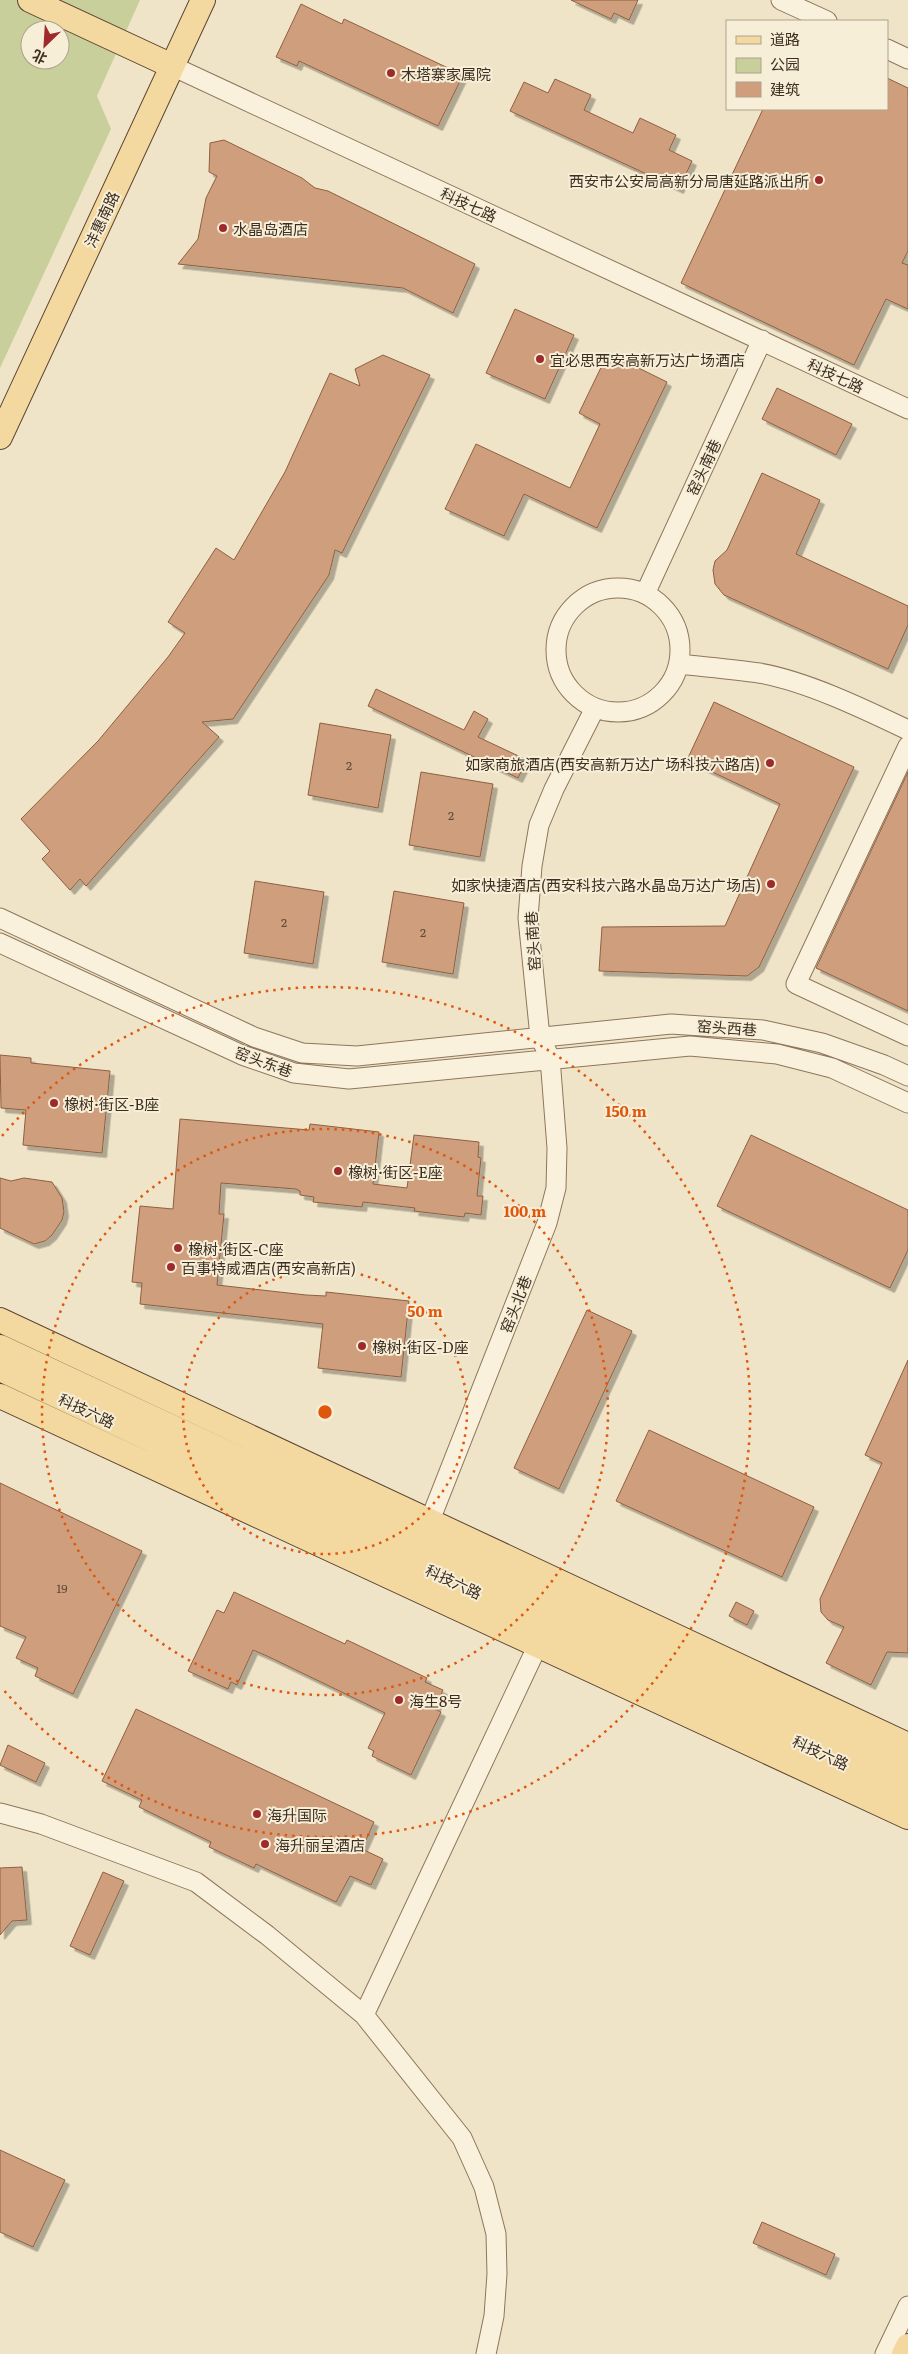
<svg xmlns="http://www.w3.org/2000/svg" width="908" height="2354" font-family="Literata,'Noto Sans SC',serif">
	<style>
		.green { fill: #c9cf9b; fill-rule: evenodd }
		.building { fill: #cf9f7d; stroke: #8d5f41; filter: url(#shadow) }
		.lines { fill: none; stroke-linecap: round; stroke-linejoin: round }
		.minor-casing { stroke: #8d765c; stroke-width: 21 }
		.major-casing { stroke: #5b4430; stroke-width: 26 }
		.minor { stroke: #faf1dc; stroke-width: 19 }
		.major { stroke: #f3d9a0; stroke-width: 24 }
		.ring { fill: none; stroke: #df570d; stroke-width: 2.5; stroke-dasharray: 2.5 5 }
		.poi-dot { fill: #9e2a2b; stroke: #f7eed8; stroke-width: 2 }
		.labels { text-anchor: middle; dominant-baseline: central; stroke-width: 4; stroke-linejoin: round; paint-order: stroke }
		.number-label { font-size: 12px; fill: #624a37 }
		.poi-label { font-size: 15px; fill: #3d2e20; stroke: #f7eed8; text-anchor: start }
		.street-label { font-size: 15px; fill: #3d2e20; stroke: #f7eed8 }
		.centre { fill: #df570d; stroke: #f7eed8; stroke-width: 2.5 }
		.ring-label { font-size: 15px; text-anchor: middle; font-weight: bold; fill: #df570d; stroke: #f7eed8; stroke-width: 4; stroke-linejoin: round; paint-order: stroke }
	</style>
	<defs>
		<filter id="shadow"><feDropShadow dx="4.5" dy="4.5" stdDeviation="0" flood-color="#0004"/></filter>
	</defs>
	<rect width="100%" height="100%" fill="#f0e4c8"/>
	<path class="green" d="M 0,0 L 140,0 L 97,96 L 111,129 L 0,368 ZM 30,30 L 60,30 L 60,60 L 30,60 Z"/>
	<path class="building" d="M 571,0 L 638,0 L 629,20 L 614,13 L 611,19 Z
		M 301,4 L 342,24 L 344,19 L 463,75 L 438,126 L 299,61 L 297,66 L 276,57 Z
		M 887,78 L 908,88 L 908,251 L 902,263 L 908,265 L 908,309 L 886,299 L 854,365 L 681,283 L 763,109 L 887,109 Z
		M 555,79 L 591,95 L 584,110 L 633,133 L 640,118 L 676,135 L 669,150 L 692,161 L 679,189 L 510,111 L 524,82 L 548,93 Z
		M 224,140 L 302,178 L 315,188 L 328,191 L 475,264 L 453,313 L 403,288 L 178,264 L 198,239 L 206,198 L 217,176 L 209,172 L 210,143 Z
		M 515,309 L 574,335 L 545,399 L 486,373 Z
		M 608,353 L 667,382 L 597,528 L 524,494 L 504,536 L 445,509 L 476,444 L 570,488 L 600,424 L 579,413 Z
		M 383,355 L 430,375 L 342,553 L 335,550 L 329,575 L 233,719 L 202,722 L 219,737 L 86,886 L 80,879 L 70,890 L 42,859 L 50,851 L 21,819 L 98,741 L 168,657 L 185,633 L 168,622 L 216,548 L 234,560 L 285,472 L 330,373 L 360,386 L 355,369 Z
		M 777,388 L 852,424 L 836,455 L 762,419 Z
		M 762,473 L 820,500 L 796,554 L 908,606 L 908,625 L 888,669 L 724,595 L 715,584 L 713,570 L 715,561 L 727,550 Z
		M 376,689 L 464,730 L 474,711 L 488,719 L 478,737 L 527,760 L 518,778 L 368,706 Z
		M 714,702 L 854,767 L 759,967 L 747,976 L 599,971 L 602,927 L 725,926 L 780,804 L 687,760 Z
		M 320,723 L 391,735 L 378,808 L 308,795 Z
		M 421,772 L 493,784 L 480,857 L 409,845 Z
		M 908,772 L 908,1011 L 816,968 Z
		M 255,881 L 324,892 L 313,964 L 244,953 Z
		M 394,891 L 464,903 L 453,974 L 382,962 Z
		M 0,1055 L 31,1058 L 31,1063 L 110,1071 L 102,1153 L 23,1145 L 26,1110 L 1,1108 Z
		M 180,1119 L 309,1130 L 310,1124 L 379,1132 L 373,1184 L 407,1188 L 414,1135 L 479,1142 L 478,1157 L 481,1158 L 477,1196 L 483,1196 L 481,1215 L 465,1213 L 464,1217 L 414,1211 L 415,1208 L 363,1202 L 362,1207 L 313,1202 L 314,1197 L 300,1195 L 300,1191 L 296,1189 L 221,1183 L 219,1214 L 224,1214 L 217,1285 L 306,1295 L 326,1296 L 326,1292 L 409,1301 L 401,1377 L 318,1368 L 323,1324 L 140,1304 L 142,1283 L 132,1282 L 140,1206 L 173,1209 Z
		M 751,1135 L 908,1210 L 908,1250 L 890,1288 L 717,1206 Z
		M 0,1178 L 11,1181 L 24,1178 L 52,1182 L 62,1198 L 64,1212 L 62,1220 L 52,1235 L 45,1241 L 34,1244 L 0,1228 Z
		M 587,1310 L 632,1331 L 559,1489 L 514,1468 Z
		M 908,1360 L 908,1653 L 887,1652 L 871,1685 L 826,1663 L 844,1627 L 828,1620 L 821,1612 L 820,1599 L 882,1463 L 865,1455 Z
		M 649,1430 L 814,1507 L 782,1577 L 616,1501 Z
		M 0,1483 L 142,1551 L 73,1694 L 35,1676 L 38,1668 L 16,1658 L 26,1637 L 0,1626 Z
		M 234,1592 L 345,1644 L 347,1640 L 427,1678 L 425,1682 L 443,1690 L 435,1709 L 441,1712 L 411,1775 L 372,1756 L 374,1751 L 368,1748 L 385,1713 L 267,1656 L 253,1650 L 237,1685 L 231,1682 L 228,1689 L 188,1671 L 217,1610 L 224,1613 Z
		M 736,1602 L 754,1611 L 747,1625 L 729,1616 Z
		M 136,1709 L 374,1822 L 362,1849 L 383,1859 L 371,1885 L 350,1876 L 336,1902 L 256,1864 L 254,1868 L 209,1847 L 211,1842 L 139,1807 L 142,1800 L 102,1781 Z
		M 8,1745 L 45,1763 L 36,1782 L 0,1765 Z
		M 22,1867 L 27,1920 L 12,1921 L 0,1935 L 0,1868 Z
		M 103,1872 L 124,1881 L 90,1955 L 70,1946 Z
		M 0,2150 L 65,2180 L 33,2247 L 0,2232 Z
		M 762,2222 L 835,2254 L 826,2275 L 753,2243 Z"/>
	<g class="lines">
		<defs>
			<path id="minor" d="M 781,0 L 827,21
				M 887,49 L 908,59
				M 172,66 L 908,409
				M556 650a62 62 0 1 1 124 0a62 62 0 1 1-124 0Z
				M 645,594 L 762,340
				M 679,664 C 705,667 732,669 759,673 C 806,681 864,709 908,730
				M 908,746 L 796,984 L 908,1036
				M 0,918 L 254,1037 L 302,1053 L 357,1056 L 671,1024 L 763,1030 L 822,1043 L 884,1065 L 908,1076
				M 0,943 L 242,1055 L 294,1073 L 349,1079 L 690,1046 L 777,1054 L 832,1068 L 908,1103
				M 425,1533 L 547,1223 L 556,1188 L 557,1148 L 550,1058 L 540,1037 L 528,918 L 532,866 L 539,825 L 554,789 L 595,708
				M 0,1813 L 41,1824 L 196,1882 L 267,1935 L 364,2015 L 462,2138 L 484,2187 L 496,2234 L 497,2274 L 494,2316 L 486,2354
				M 364,2015 L 544,1632
				M 885,2354 L 908,2306"/>
			<path id="major" d="M 30,0 L 172,66
				M 0,437 L 203,0
				M 0,1320 L 908,1745
				M 0,1347 L 908,1770
				M 0,1369 L 908,1793
				M 0,1396 L 908,1817
				M 904,2354 L 908,2346"/>
		</defs>
		<use href="#minor" class="minor-casing"/>
		<use href="#major" class="major-casing"/>
		<use href="#minor" class="minor"/>
		<use href="#major" class="major"/>
	</g>
	<g class="ring">
		<circle cx="325" cy="1412" r="142"/>
		<circle cx="325" cy="1412" r="283"/>
		<path d="M2 1136A425 425 0 1 1 2 1688"/>
	</g>
	<g class="poi-dot">
		<circle cx="391" cy="73" r="5"/>
		<circle cx="819" cy="180" r="5"/>
		<circle cx="223" cy="228" r="5"/>
		<circle cx="540" cy="359" r="5"/>
		<circle cx="770" cy="763" r="5"/>
		<circle cx="771" cy="884" r="5"/>
		<circle cx="54" cy="1103" r="5"/>
		<circle cx="338" cy="1171" r="5"/>
		<circle cx="178" cy="1248" r="5"/>
		<circle cx="171" cy="1267" r="5"/>
		<circle cx="362" cy="1346" r="5"/>
		<circle cx="399" cy="1700" r="5"/>
		<circle cx="257" cy="1814" r="5"/>
		<circle cx="265" cy="1844" r="5"/>
	</g>
	<g class="labels">
		<g class="number-label">
			<text x="349" y="765">2</text>
			<text x="451" y="815">2</text>
			<text x="284" y="922">2</text>
			<text x="423" y="932">2</text>
			<text x="62" y="1588">19</text>
		</g>
		<g class="poi-label">
			<text x="401" y="73">木塔寨家属院</text>
			<text x="809" y="180" text-anchor="end">西安市公安局高新分局唐延路派出所</text>
			<text x="233" y="228">水晶岛酒店</text>
			<text x="550" y="359">宜必思西安高新万达广场酒店</text>
			<text x="760" y="763" text-anchor="end">如家商旅酒店(西安高新万达广场科技六路店)</text>
			<text x="761" y="884" text-anchor="end">如家快捷酒店(西安科技六路水晶岛万达广场店)</text>
			<text x="64" y="1103">橡树·街区-B座</text>
			<text x="348" y="1171">橡树·街区-E座</text>
			<text x="188" y="1248">橡树·街区-C座</text>
			<text x="181" y="1267">百事特威酒店(西安高新店)</text>
			<text x="372" y="1346">橡树·街区-D座</text>
			<text x="409" y="1700">海生8号</text>
			<text x="267" y="1814">海升国际</text>
			<text x="275" y="1844">海升丽呈酒店</text>
		</g>
		<g class="street-label">
			<text transform="translate(469 204) rotate(25)">科技七路</text>
			<text transform="translate(101 219) rotate(-65)">沣惠南路</text>
			<text transform="translate(836 375) rotate(25)">科技七路</text>
			<text transform="translate(703 467) rotate(-65)">窑头南巷</text>
			<text transform="translate(532 941) rotate(-94)">窑头南巷</text>
			<text transform="translate(727 1027) rotate(4)">窑头西巷</text>
			<text transform="translate(264 1061) rotate(20)">窑头东巷</text>
			<text transform="translate(515 1304) rotate(-69)">窑头北巷</text>
			<text transform="translate(87 1410) rotate(25)">科技六路</text>
			<text transform="translate(454 1581) rotate(25)">科技六路</text>
			<text transform="translate(821 1752) rotate(25)">科技六路</text>
		</g>
	</g>
	<circle cx="325" cy="1412" r="8" class="centre"/>
	<g class="ring-label">
		<text x="626" y="1117">150 m</text>
		<text x="525" y="1217">100 m</text>
		<text x="425" y="1317">50 m</text>
	</g>
	<rect x="726" y="20" width="162" height="90" fill="#f7eed8" stroke="#ada18e"/>
	<rect x="736" y="36" width="25" height="8" fill="#f3d9a0" stroke="#ada18e"/>
	<text x="770" y="45" font-size="15" fill="#3d2e20">道路</text>
	<rect x="736" y="58" width="25" height="15" fill="#c9cf9b" stroke="#ada18e"/>
	<text x="770" y="70" font-size="15" fill="#3d2e20">公园</text>
	<rect x="736" y="82" width="25" height="15" fill="#cf9f7d" stroke="#ada18e"/>
	<text x="770" y="95" font-size="15" fill="#3d2e20">建筑</text>
	<g transform="translate(45 45) rotate(205)"><circle r="24" fill="#f7eed8" stroke="#ada18e"/>
	<path d="M0-4L9 19L0 12L-9 19Z" fill="#9e2a2b"/>
	<text y="-8" font-size="14" font-weight="bold" text-anchor="middle" fill="#3d2e20">北</text>
	</g>
</svg>
